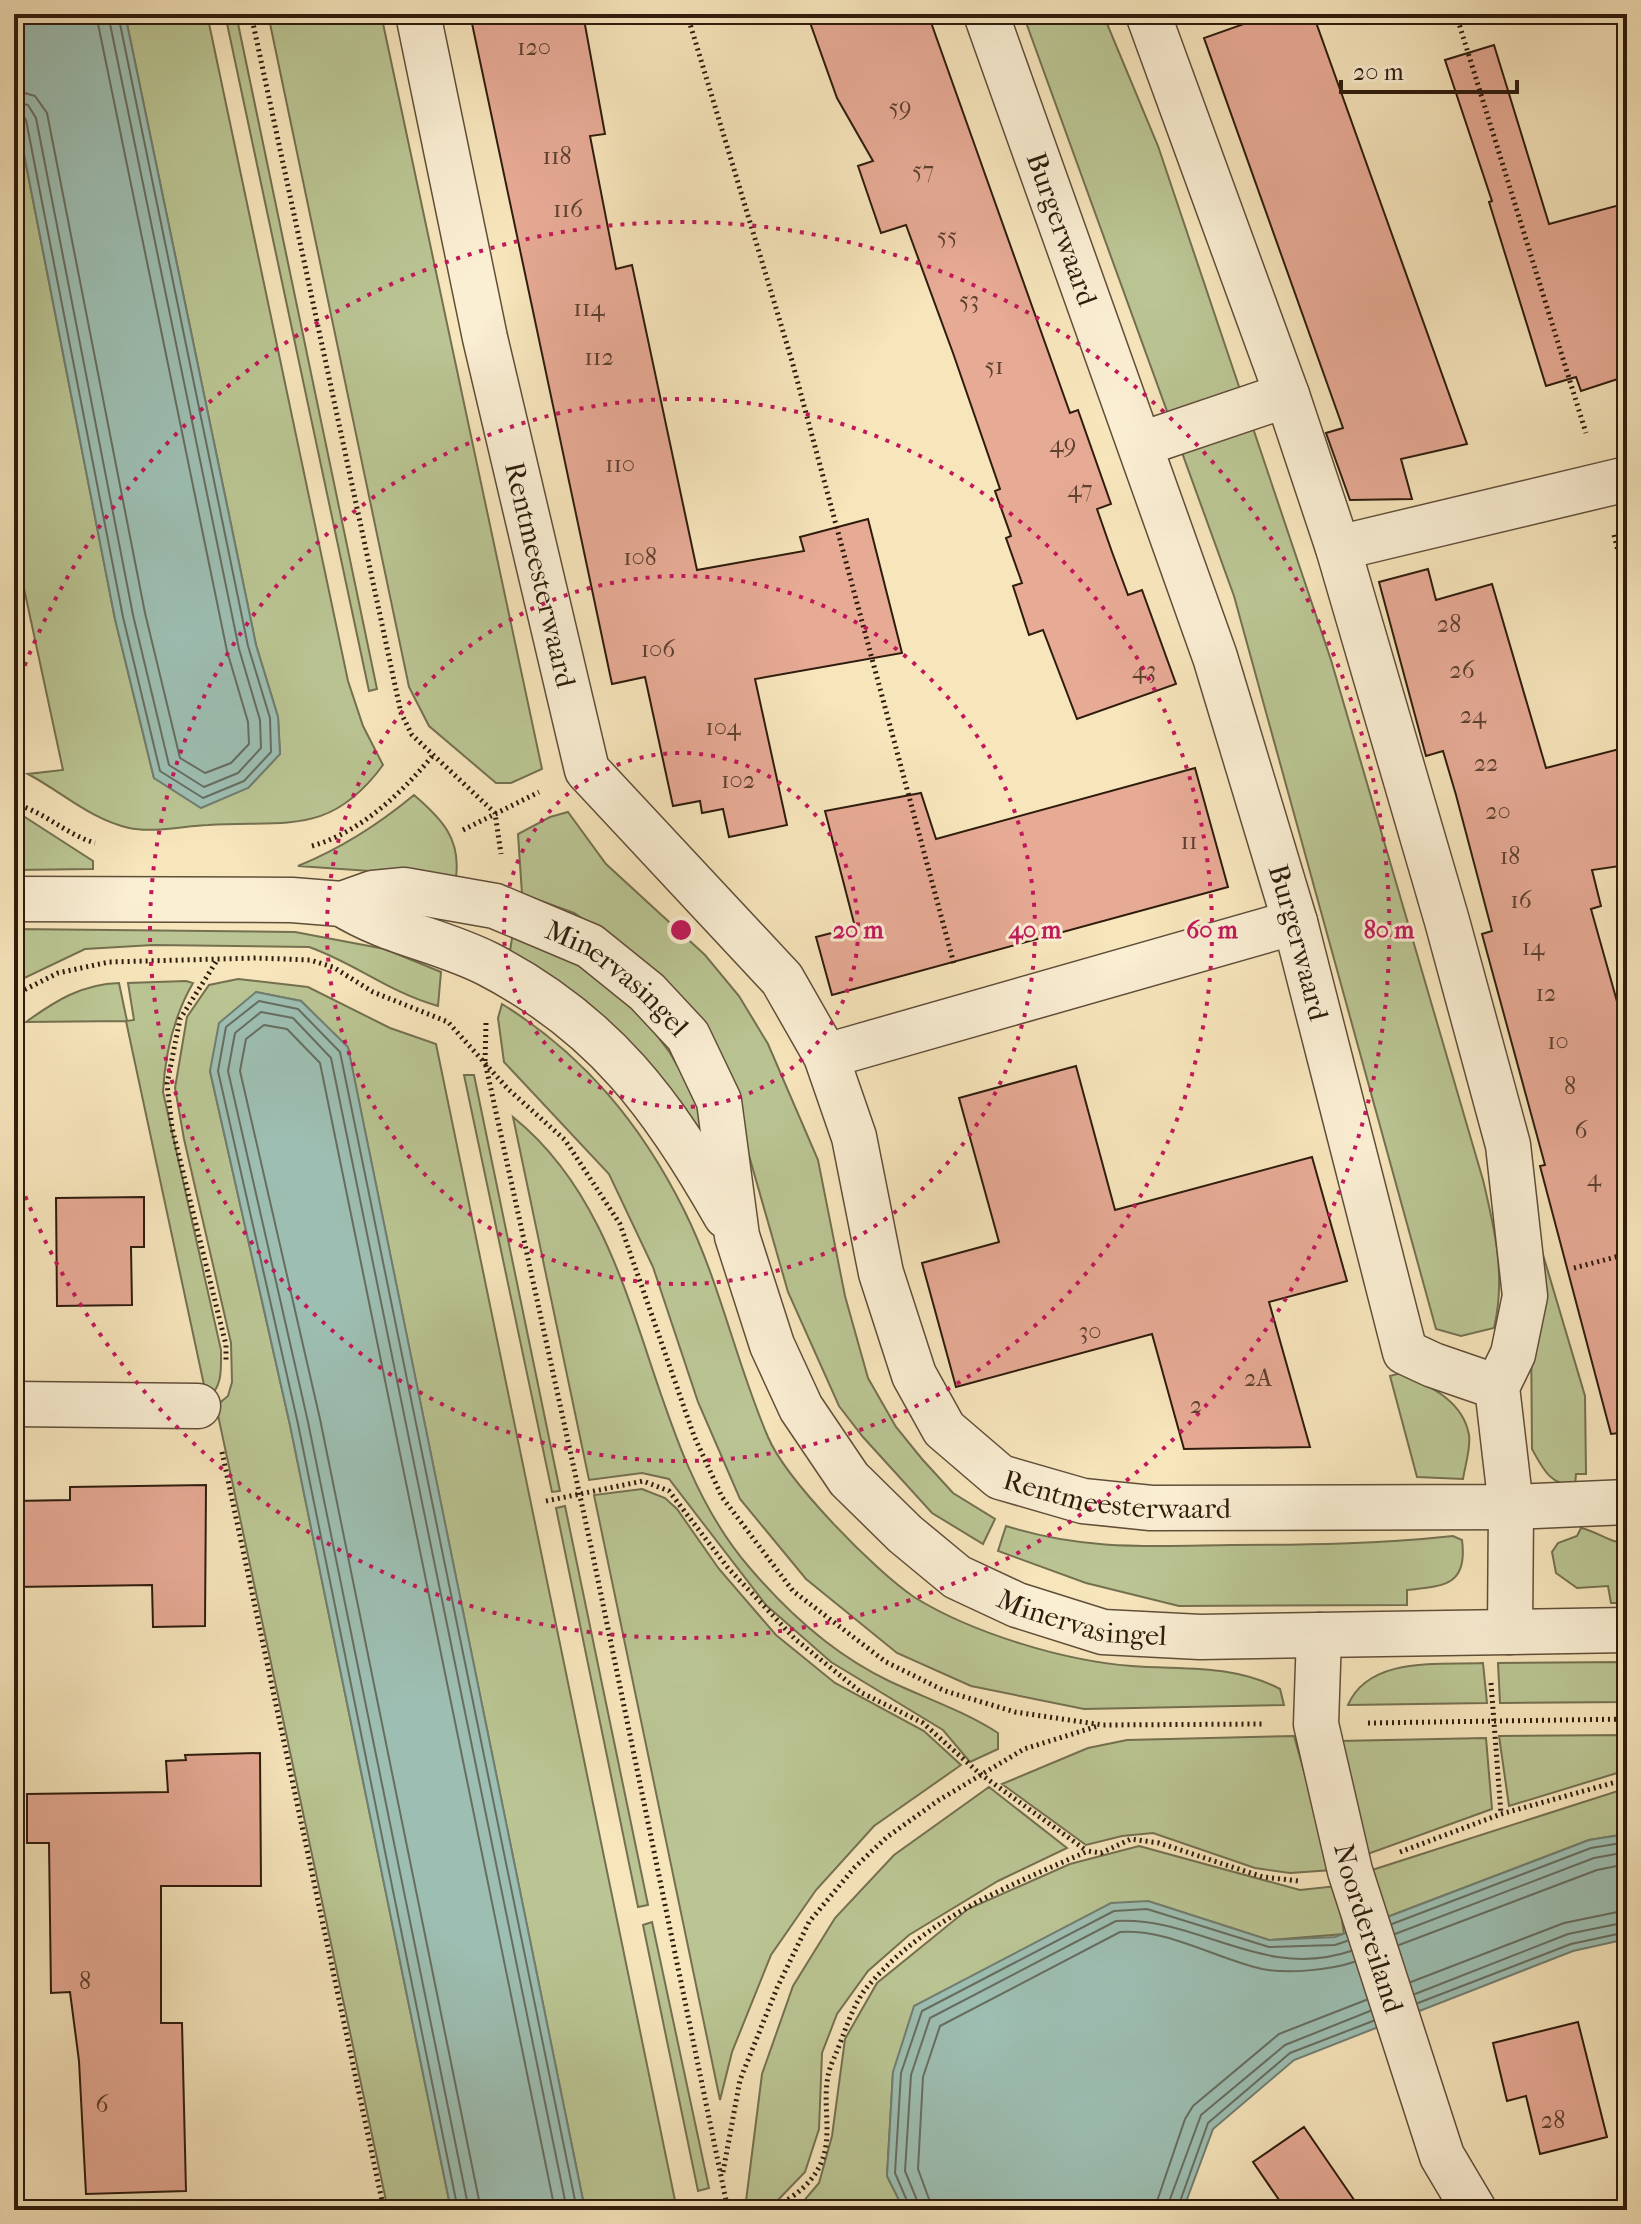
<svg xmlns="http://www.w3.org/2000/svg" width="1641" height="2224" font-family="'IM FELL French Canon',serif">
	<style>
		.green { fill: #bac593; stroke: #747050; stroke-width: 2 }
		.water { fill: #9dbfb3; stroke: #717e71; stroke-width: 2 }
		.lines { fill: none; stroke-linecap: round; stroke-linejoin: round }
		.shore { stroke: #666e60; stroke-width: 2 }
		.building { fill: #e7aa95; stroke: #2e1c0d; stroke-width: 2 }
		.minor-casing { stroke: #604e39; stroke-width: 47 }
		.path { stroke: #2e1c0d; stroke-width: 5; stroke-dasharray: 2 4; stroke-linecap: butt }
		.minor { stroke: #faeed3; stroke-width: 44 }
		.ring { fill: none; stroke: #c2185b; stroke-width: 4; stroke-dasharray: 4 8 }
		.labels { text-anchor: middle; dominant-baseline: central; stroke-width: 6; stroke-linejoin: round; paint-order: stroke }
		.number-label { font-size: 24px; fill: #5c402f }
		.street-label { font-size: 28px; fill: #2e1c0d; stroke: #faeed3 }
		.centre { fill: #c2185b; stroke: #faeed3; stroke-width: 4 }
		.ring-label { font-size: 24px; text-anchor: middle; font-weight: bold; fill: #c2185b; stroke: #faeed3; stroke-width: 6; stroke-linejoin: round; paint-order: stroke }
	</style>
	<rect width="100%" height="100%" fill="#f7e5bc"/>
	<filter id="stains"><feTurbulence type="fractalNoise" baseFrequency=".0025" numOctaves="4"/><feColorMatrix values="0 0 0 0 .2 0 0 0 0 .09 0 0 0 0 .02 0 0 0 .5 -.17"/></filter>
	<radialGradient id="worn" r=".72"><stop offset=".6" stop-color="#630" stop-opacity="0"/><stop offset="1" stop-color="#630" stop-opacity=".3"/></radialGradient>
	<path class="green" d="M 125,14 L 207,14 L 348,681 L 363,726 L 383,765 C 330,837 286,820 208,825 C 184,826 152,833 129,828 C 90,819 62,792 28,774 L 63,770 L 14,542 L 14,103 L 115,619 L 154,778 L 248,788 L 280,754 L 278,717 L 256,645 Z
		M 225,14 L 236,14 L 377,689 L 369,691 Z
		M 268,14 L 381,14 L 542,769 L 511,783 L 496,783 L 429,726 L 409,687 Z
		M 1023,14 L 1103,14 L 1158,146 L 1331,660 L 1483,1180 C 1495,1230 1506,1277 1494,1328 L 1461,1336 L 1436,1329 L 1234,596 Z
		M 414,795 C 442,819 461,839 456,877 L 298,866 C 342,848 378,825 414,795 Z
		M 14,810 L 93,861 L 93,869 L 14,870 Z
		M 568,812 L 606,864 L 705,955 L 739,996 L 768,1044 L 818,1160 L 845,1296 L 868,1378 L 896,1427 L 922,1459 L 953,1493 L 995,1519 L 983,1544 L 932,1513 L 863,1437 L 839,1406 L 788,1292 L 734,1103 L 611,938 L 574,913 L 522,894 L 518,834 L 550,817 Z
		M 514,926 L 561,948 L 638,1010 L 670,1053 L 702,1108 L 708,1148 L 508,963 Z
		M 14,929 L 295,932 L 385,949 L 441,972 L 438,1006 C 388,992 355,963 309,947 L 153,945 L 85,949 L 14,983 Z
		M 238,979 L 308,987 L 390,1028 L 436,1044 L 677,2210 L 585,2210 L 348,1048 L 301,1001 L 256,992 L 210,1071 L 290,1425 L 451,2210 L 388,2210 L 216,1406 L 228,1396 L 232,1382 L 231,1343 L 184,1139 L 175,1088 L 187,1017 L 209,985 Z
		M 186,981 L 193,983 C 174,1016 165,1054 163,1092 L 221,1350 C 221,1369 223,1387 207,1399 L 126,1021 L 26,1022 C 55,1001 82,984 119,983 L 127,1021 L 134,1020 L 128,983 Z
		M 502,1004 C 584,1055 641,1124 684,1210 C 720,1282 736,1363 768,1437 C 786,1480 875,1571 914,1597 C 972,1633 1064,1661 1132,1666 C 1184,1670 1233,1664 1280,1689 L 1284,1705 L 1084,1709 L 971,1686 L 897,1653 L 806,1579 L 740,1499 L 698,1402 L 653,1267 L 609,1174 L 504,1062 L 498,1018 Z
		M 464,1075 L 474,1075 L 560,1491 L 552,1492 Z
		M 513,1117 C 652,1229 637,1437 749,1567 C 788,1613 834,1655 889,1681 C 925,1698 964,1711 998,1733 L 998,1749 L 970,1762 L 943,1730 L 831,1662 L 766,1605 L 669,1479 L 642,1473 L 589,1480 Z
		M 1530,1211 L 1585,1396 L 1586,1474 L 1576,1474 L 1575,1486 C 1550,1485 1543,1469 1532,1449 Z
		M 1401,1373 C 1429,1386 1463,1400 1469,1435 C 1471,1448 1465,1466 1463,1479 L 1417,1477 L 1390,1376 Z
		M 642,1489 L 665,1498 L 677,1509 L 719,1569 L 776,1635 L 835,1683 L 924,1731 L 961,1765 L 874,1826 L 816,1890 L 771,1955 L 732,2052 L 720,2100 L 594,1495 Z
		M 565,1506 L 648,1905 L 638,1907 L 556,1508 Z
		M 1006,1526 C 1087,1551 1150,1546 1232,1545 C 1306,1545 1379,1544 1453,1536 L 1462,1540 C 1468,1586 1444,1586 1407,1590 L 1407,1605 L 1179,1606 L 1086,1583 L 998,1551 Z
		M 1581,1528 C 1599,1532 1609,1543 1627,1543 L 1627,1603 L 1611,1603 L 1608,1586 L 1577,1588 L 1556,1573 L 1552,1552 L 1558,1543 L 1577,1536 Z
		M 1627,1662 L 1627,1702 L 1500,1703 L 1498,1663 Z
		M 1483,1663 L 1487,1703 L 1348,1705 C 1369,1656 1439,1665 1483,1663 Z
		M 1627,1735 L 1627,1770 L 1509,1806 L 1499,1736 Z
		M 1294,1736 L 1332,1870 L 1290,1873 L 1255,1868 L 1153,1833 L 1122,1836 L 1086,1845 L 1002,1784 L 1088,1748 L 1127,1740 Z
		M 1486,1738 L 1492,1809 L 1365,1855 L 1339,1741 Z
		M 989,1787 L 1067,1848 L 998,1881 L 909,1935 L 868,1971 L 837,2014 L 822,2053 L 819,2129 L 805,2172 L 777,2201 L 745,2209 L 762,2074 L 793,1986 L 835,1918 L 894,1855 Z
		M 1627,1788 L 1627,1834 L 1589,1840 L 1382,1919 L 1369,1871 Z
		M 1139,1846 L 1300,1890 L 1337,1886 L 1344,1934 L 1269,1940 L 1148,1901 L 893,2072 L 887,2176 L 904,2210 L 796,2210 L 819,2183 L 832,2136 L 845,2039 L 877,1983 L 968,1909 L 1070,1864 Z
		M 652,1922 L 709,2188 L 698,2191 L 643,1925 Z"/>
	<path class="water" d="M 14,14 L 125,14 L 256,645 L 278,717 L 280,754 L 248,788 L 201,808 L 154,778 L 115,619 L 14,103 Z
		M 256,992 L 301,1001 L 348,1047 L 585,2210 L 451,2210 L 290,1425 L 210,1071 L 219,1023 Z
		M 1627,1834 L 1627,1939 L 1573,1951 L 1294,2060 L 1213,2129 L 1183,2210 L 904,2210 L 887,2176 L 893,2072 L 914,2006 L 1111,1903 L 1148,1901 L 1269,1940 L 1335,1937 L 1589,1840 Z"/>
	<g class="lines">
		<path class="shore" d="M 14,90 L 35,96 L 47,113 L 145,613 L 180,758 L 205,773 L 231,763 L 249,744 L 248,722 L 227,651 L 96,14
			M 14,102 L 28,105 L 36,118 L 133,615 L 169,765 L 204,787 L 238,773 L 261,748 L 260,720 L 239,649 L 108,14
			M 14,112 L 22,114 L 26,120 L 123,617 L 160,771 L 203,798 L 244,781 L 271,752 L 270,718 L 248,646 L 118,14
			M 1392,1924 L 1591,1848 L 1627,1842
			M 1395,1934 L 1594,1858 L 1627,1852
			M 1399,1945 L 1597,1870 L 1627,1864
			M 1411,1982 L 1564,1923 L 1627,1910
			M 1415,1994 L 1568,1934 L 1627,1922
			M 1418,2003 L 1571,1944 L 1627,1932
			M 458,2210 L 298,1424 L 218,1071 L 226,1027 L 259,1001 L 298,1009 L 340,1052 L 577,2210
			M 469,2210 L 308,1422 L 228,1071 L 235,1033 L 261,1012 L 293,1018 L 331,1058 L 567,2210
			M 481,2210 L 320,1419 L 240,1071 L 246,1039 L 264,1025 L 287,1029 L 320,1063 L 555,2210
			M 911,2210 L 895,2173 L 901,2073 L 922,2011 L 1114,1911 L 1147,1909 L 1269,1947 L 1335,1945 L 1347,1941
			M 921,2210 L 905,2171 L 911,2075 L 930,2018 L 1116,1921 C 1198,1916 1262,1981 1351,1951
			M 933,2210 L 918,2169 L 923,2077 L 940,2026 L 1120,1932 C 1169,1929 1214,1958 1262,1969 C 1288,1974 1330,1970 1354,1962
			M 1154,2210 L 1185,2119 L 1193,2106 L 1279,2034 L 1366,2000
			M 1166,2210 L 1201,2115 L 1285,2045 L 1370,2011
			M 1177,2210 L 1208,2123 L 1290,2053 L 1373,2021"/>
	</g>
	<path class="building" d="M 470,14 L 583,14 L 605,134 L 590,136 L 616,269 L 632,265 L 697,570 L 804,551 L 800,537 L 868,519 L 902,653 L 755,679 L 787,825 L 729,837 L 723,809 L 702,813 L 700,801 L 673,806 L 645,677 L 612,684 Z
		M 807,14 L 928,14 L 1070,413 L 1078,410 L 1111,504 L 1097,509 L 1112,552 L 1128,595 L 1142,590 L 1176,684 L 1077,719 L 1043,630 L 1029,635 L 1013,586 L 1022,583 L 1006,538 L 1011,536 L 995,491 L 1000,489 L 953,353 L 906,225 L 881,233 L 858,166 L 873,161 L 837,98 Z
		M 1272,14 L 1313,14 L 1467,444 L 1401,459 L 1412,499 L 1350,500 L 1326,433 L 1343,428 L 1204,38 Z
		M 1494,45 L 1549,224 L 1627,203 L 1627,376 L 1581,391 L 1576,377 L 1546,386 L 1489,202 L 1492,201 L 1445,60 Z
		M 1428,569 L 1436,600 L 1492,584 L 1546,768 L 1627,747 L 1627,865 L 1592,870 L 1601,906 L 1591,909 L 1627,1037 L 1627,1432 L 1611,1434 L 1540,1166 L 1545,1165 L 1482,934 L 1492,931 L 1456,795 L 1443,751 L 1426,756 L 1379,582 Z
		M 1195,768 L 1228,887 L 832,995 L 816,937 L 855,927 L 825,811 L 921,793 L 936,839 Z
		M 1076,1066 L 1115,1210 L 1312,1157 L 1347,1281 L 1269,1302 L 1310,1447 L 1184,1449 L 1152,1334 L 956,1387 L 922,1263 L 999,1242 L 959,1098 Z
		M 144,1197 L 144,1247 L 131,1247 L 132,1305 L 57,1306 L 56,1198 Z
		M 206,1485 L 205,1626 L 153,1627 L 152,1585 L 14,1587 L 14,1501 L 70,1500 L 70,1487 Z
		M 260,1753 L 261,1886 L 161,1886 L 161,2023 L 182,2023 L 186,2191 L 86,2194 L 79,2061 L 70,1992 L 51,1993 L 49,1843 L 27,1843 L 27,1794 L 168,1792 L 166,1761 L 186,1760 L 185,1755 Z
		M 1578,2022 L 1607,2137 L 1540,2154 L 1526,2096 L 1507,2101 L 1493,2043 Z
		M 1304,2127 L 1361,2210 L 1286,2210 L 1253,2162 Z"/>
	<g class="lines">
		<defs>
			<g id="minor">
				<path id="s1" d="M 418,14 L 485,338 L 587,770 L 782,979 L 826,1056 L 854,1137 L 881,1273 L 914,1375 L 944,1429 L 1000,1477 L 1083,1501 L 1151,1508 L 1511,1507 L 1627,1502"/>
				<path id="s2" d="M 986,14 L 1215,657 L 1295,922 L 1405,1352 L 1433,1365 L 1497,1387"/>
				<path d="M 1148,14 L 1287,395 L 1338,548 L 1447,921 L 1508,1145 L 1525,1296 L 1513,1354 L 1497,1387 L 1511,1507 L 1510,1632"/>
				<path d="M 1142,444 L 1287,395"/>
				<path d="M 1338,548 L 1627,479"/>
				<path id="s3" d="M 14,899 L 292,900 L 342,904 L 373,893 L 404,890 L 495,906 L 590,946 L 647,992 L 688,1036 L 719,1101 L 737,1236 L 772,1345 L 801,1408 L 849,1479 L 905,1534 L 957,1577 L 1017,1605 L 1103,1632 L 1200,1637 L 1627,1630"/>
				<path d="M 342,904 C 388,933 441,940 488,964 C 604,1024 664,1106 726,1216"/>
				<path d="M 826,1056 L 1295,922"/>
				<path d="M 14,1404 L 198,1406"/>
				<path id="s4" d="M 1319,1635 L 1316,1724 L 1350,1871 L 1442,2156 L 1474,2210"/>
			</g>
		</defs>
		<use href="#minor" class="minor-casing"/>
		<path class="path" d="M 251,14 L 401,713 L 412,735 L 495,813 L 501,854
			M 687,14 L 792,361 L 954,964
			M 1456,14 L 1586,433
			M 1614,535 L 1627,587
			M 14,804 C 44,811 65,834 95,843
			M 463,830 L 539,792
			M 312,846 C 361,832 402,793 434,754
			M 216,962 L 180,1019 L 167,1084 L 172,1128 L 226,1345 L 226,1361
			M 14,995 L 58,973 L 109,962 L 256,958 L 310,960 L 333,967 L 373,992 L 448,1022 L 508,1089 L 565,1140 L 620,1224 L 694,1436 L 722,1497 L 793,1591 L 886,1662 L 945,1691 L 1015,1712 L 1103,1725 L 1262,1724
			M 486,1023 L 485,1062 L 592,1551 L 728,2210
			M 1574,1268 L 1627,1254
			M 222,1452 L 384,2210
			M 546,1501 L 643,1481 L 669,1491 L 728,1568 L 795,1639 L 862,1693 L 923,1723 L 979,1773 L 1087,1851
			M 1491,1683 L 1501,1814
			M 1368,1723 L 1627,1719
			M 1400,1852 L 1501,1814 L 1627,1779
			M 723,2172 L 740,2080 L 777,1988 L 809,1922 L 855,1867 L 887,1837 L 939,1800 L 1024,1749 L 1098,1726
			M 767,2210 C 778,2208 784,2202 793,2196 C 852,2153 811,2106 834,2058 C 844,2036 852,2004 868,1986 C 927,1917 1007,1887 1088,1851 L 1101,1853 L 1131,1839 L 1159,1843 L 1263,1877 L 1299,1881"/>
		<use href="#minor" class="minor"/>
	</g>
	<g class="ring">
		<circle cx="681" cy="930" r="177"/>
		<circle cx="681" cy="930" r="354"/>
		<circle cx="681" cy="930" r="531"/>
		<path d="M16 688A708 708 0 1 1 16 1172"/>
	</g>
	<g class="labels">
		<g class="number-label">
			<text x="534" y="47">120</text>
			<text x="900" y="107">59</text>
			<text x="557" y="156">118</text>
			<text x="923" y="170">57</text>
			<text x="568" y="209">116</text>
			<text x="947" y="236">55</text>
			<text x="969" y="300">53</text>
			<text x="589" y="308">114</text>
			<text x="599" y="357">112</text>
			<text x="994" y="366">51</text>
			<text x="1063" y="444">49</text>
			<text x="620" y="464">110</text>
			<text x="1080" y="489">47</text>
			<text x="640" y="557">108</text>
			<text x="1449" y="624">28</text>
			<text x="658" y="649">106</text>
			<text x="1144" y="670">43</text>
			<text x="1462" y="670">26</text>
			<text x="1473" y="715">24</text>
			<text x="723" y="727">104</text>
			<text x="1486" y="763">22</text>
			<text x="738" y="780">102</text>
			<text x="1498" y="811">20</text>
			<text x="1189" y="841">11</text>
			<text x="1510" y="856">18</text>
			<text x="1521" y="900">16</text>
			<text x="1533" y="947">14</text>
			<text x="1546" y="993">12</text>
			<text x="1558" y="1041">10</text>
			<text x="1570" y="1086">8</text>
			<text x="1581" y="1130">6</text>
			<text x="1594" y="1178">4</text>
			<text x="1090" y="1331">30</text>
			<text x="1258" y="1378">2A</text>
			<text x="1196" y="1405">2</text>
			<text x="85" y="1981">8</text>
			<text x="102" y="2104">6</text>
			<text x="1553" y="2120">28</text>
		</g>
		<g class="street-label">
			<text stroke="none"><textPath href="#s2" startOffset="228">Burgerwaard</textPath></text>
			<text stroke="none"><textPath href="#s1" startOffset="574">Rentmeesterwaard</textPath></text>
			<text stroke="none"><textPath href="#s2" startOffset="980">Burgerwaard</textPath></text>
			<text stroke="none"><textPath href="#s3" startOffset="628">Minervasingel</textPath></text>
			<text stroke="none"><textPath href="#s1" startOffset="1736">Rentmeesterwaard</textPath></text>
			<text stroke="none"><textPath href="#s3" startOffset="1478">Minervasingel</textPath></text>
			<text stroke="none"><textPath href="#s4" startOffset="300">Noordereiland</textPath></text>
		</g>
	</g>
	<circle cx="681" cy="930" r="12" class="centre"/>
	<g class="ring-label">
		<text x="858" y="938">20 m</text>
		<text x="1035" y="938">40 m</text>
		<text x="1212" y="938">60 m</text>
		<text x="1389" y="938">80 m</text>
	</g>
	<rect width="1641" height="2224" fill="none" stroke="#f7e5bc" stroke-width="48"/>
	<rect x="16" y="16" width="1609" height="2192" fill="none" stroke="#2e1c0d" stroke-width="4"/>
	<rect x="24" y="24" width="1593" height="2176" fill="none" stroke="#2e1c0d" stroke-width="2"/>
	<path d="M1341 80v12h176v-12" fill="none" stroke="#2e1c0d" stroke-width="4"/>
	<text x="1353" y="80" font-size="24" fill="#2e1c0d" stroke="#faeed3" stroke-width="6" paint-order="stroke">20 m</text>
	<rect width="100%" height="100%" filter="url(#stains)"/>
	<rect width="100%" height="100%" fill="url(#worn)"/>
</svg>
